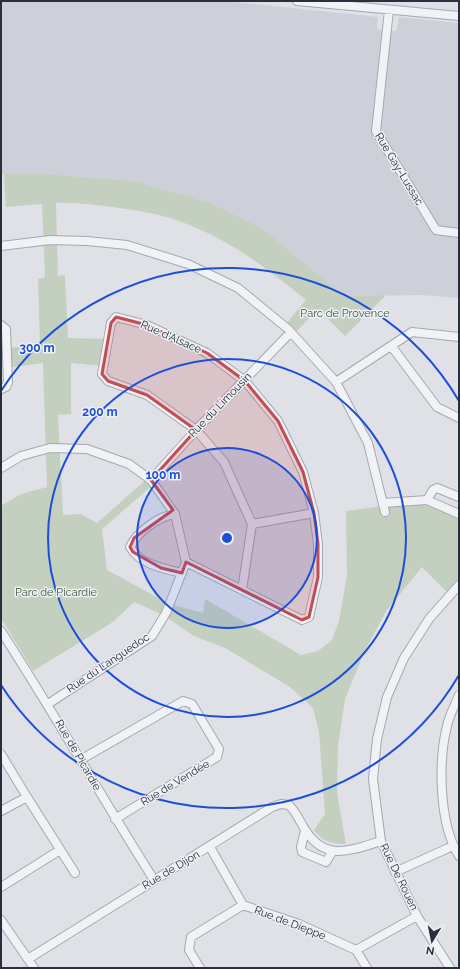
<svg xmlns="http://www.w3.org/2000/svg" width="460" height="969" font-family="Raleway,sans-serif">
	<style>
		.built { fill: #cdd0d8 }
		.green { fill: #c3d0c0 }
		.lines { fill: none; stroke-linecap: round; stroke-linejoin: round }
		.minor-casing { stroke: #a5a8b0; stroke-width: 10 }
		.minor { stroke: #f1f2f5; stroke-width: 8 }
		.marked { fill: #c14e57; fill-opacity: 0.2; stroke: #c14e57; stroke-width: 3; stroke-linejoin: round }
		.ring { fill: none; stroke: #1d4ed8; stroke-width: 2 }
		.labels { text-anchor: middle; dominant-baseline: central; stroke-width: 3; stroke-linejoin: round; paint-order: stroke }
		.street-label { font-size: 11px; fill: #292f3c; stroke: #eef0f4 }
		.park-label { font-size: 11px; fill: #3b5638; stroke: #eef0f4 }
		.centre { fill: #1d4ed8; stroke: #eef0f4; stroke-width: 2 }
		.ring-label { font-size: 12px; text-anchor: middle; font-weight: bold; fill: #1d4ed8; stroke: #eef0f4; stroke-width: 3; stroke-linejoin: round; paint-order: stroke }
	</style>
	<rect width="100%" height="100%" fill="#dfe1e7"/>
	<path class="built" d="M 1,1 L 224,1 L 378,17 L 377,29 L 396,31 L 399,17 L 459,23 L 459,298 L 421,295 L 344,296 L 262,228 L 211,203 L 135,181 L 47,174 L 1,174 Z"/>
	<path class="green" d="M 4,174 L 47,174 L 135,181 L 211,203 L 262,228 L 344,296 L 386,295 L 345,336 L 318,309 L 294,334 L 285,325 L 306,300 C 266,267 223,235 173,219 C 155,213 133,210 113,207 C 94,205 75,202 56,203 L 58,276 L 65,275 L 68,338 L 108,339 L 103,366 L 71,363 L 71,414 L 58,415 L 63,515 L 81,514 L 97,523 L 148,478 L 154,484 L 102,529 L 107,570 L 170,604 L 203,613 L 205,599 L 301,655 L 318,651 L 332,640 L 339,621 L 347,575 L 346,511 L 427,500 L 459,514 L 459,588 L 450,595 L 422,567 L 387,610 L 365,650 L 345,699 L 338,746 L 337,793 L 346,844 C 332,844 323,842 314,830 L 325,814 L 319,732 L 313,708 L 290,687 L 225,648 L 194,636 L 165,616 L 134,602 L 113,622 L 33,671 L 1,618 L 1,506 L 21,494 L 47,487 L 43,363 L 7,368 L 7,348 L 40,345 L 38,279 L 45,277 L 42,204 L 6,207 Z"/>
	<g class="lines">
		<defs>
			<path id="minor" d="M 297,1 L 459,16
				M 389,10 L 376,131 L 436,230 L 459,233
				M 1,246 L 50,240 L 87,241 L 127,245 L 188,264 L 238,288 L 288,329 L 336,382 L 368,443 L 385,512
				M 1,325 L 6,329 L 8,382 L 6,387 L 1,389
				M 392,347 L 437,407 L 459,418
				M 336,382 L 412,332 L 459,337
				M 1,468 L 21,456 L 50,448 L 87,449 L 129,464 L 151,480 L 175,514 L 186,562 L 166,613 L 152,636 L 48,704
				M 151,480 L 196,430 L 291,332
				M 427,500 L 433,490 L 437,488 L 459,497
				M 383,503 L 427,500 L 459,514
				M 175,514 C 159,516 137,532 130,547 C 139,564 164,569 182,573
				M 252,524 L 314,513
				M 186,562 L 302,620 L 309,617 L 318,577 L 318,544 L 314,513 L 303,472 L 278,421 L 245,381 L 207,353 L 147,325 L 116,317 L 111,323 L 102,374 L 108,381 L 147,395 L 196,430 L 224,462 L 252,524 L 242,590
				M 1,631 C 54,713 102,798 154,880
				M 459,695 C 455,705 449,716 447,726 C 438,762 439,824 459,856
				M 1,754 L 27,797 L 1,811
				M 80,760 L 183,701 L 192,704 L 219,749 L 217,757 L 115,819
				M 27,797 L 75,873
				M 305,831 L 301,847 L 302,852 L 326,862 L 332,852
				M 210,847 L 243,905 L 299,924 L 356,950 L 367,968
				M 395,872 L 453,846
				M 1,887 L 60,850
				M 1,920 L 34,968
				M 356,950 L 417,916
				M 28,959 L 272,807 L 281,804 L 289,805 C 297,813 300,822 306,831 C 326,862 352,850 381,841
				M 200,968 L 189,950 L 191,937 L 243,905
				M 450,968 L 417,916 L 381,841 L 373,779 L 377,739 L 387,697 L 404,658 L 429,619 L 459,585"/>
		</defs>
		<use href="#minor" class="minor-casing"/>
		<use href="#minor" class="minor"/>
	</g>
	<path class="marked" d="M 116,317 L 147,325 L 207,353 L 245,381 L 278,421 L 303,472 L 314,513 L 318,544 L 318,577 L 309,617 L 302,620 L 186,562 L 182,573 L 161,568 L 133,552 L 130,547 L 134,538 L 173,510 L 151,480 L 196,430 L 147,395 L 108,381 L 102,374 L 111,323 Z"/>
	<circle cx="227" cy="538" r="90" fill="#1d4ed8" fill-opacity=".12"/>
	<g class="ring">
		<circle cx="227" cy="538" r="90"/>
		<circle cx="227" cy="538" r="179"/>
		<path d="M459 675A269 269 0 0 1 1 685M1 391A269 269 0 0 1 459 401"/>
	</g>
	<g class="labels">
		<g class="street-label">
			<text transform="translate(399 169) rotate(59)">Rue Gay-Lussac</text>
			<text transform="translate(171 337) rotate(24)">Rue d'Alsace</text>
			<text transform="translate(220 405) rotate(-46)">Rue du Limousin</text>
			<text transform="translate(108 663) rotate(-34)">Rue du Languedoc</text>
			<text transform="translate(78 755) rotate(60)">Rue de Picardie</text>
			<text transform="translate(175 783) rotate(-31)">Rue de Vendée</text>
			<text transform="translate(171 870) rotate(-31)">Rue de Dijon</text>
			<text transform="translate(399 877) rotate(64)">Rue De Rouen</text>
			<text transform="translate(290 923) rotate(21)">Rue de Dieppe</text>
		</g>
		<g class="park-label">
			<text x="345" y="313">Parc de Provence</text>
			<text x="56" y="592">Parc de Picardie</text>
		</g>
	</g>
	<circle cx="227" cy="538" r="6" class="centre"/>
	<g class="ring-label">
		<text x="37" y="352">300 m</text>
		<text x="100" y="416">200 m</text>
		<text x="163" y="479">100 m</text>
	</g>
	<rect width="460" height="969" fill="none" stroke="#292f3c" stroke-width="4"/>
	<g transform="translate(432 941) rotate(190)" stroke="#eef0f4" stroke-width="3" paint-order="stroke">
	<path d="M0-3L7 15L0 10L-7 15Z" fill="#292f3c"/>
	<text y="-6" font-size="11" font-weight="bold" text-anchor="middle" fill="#292f3c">N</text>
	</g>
</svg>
